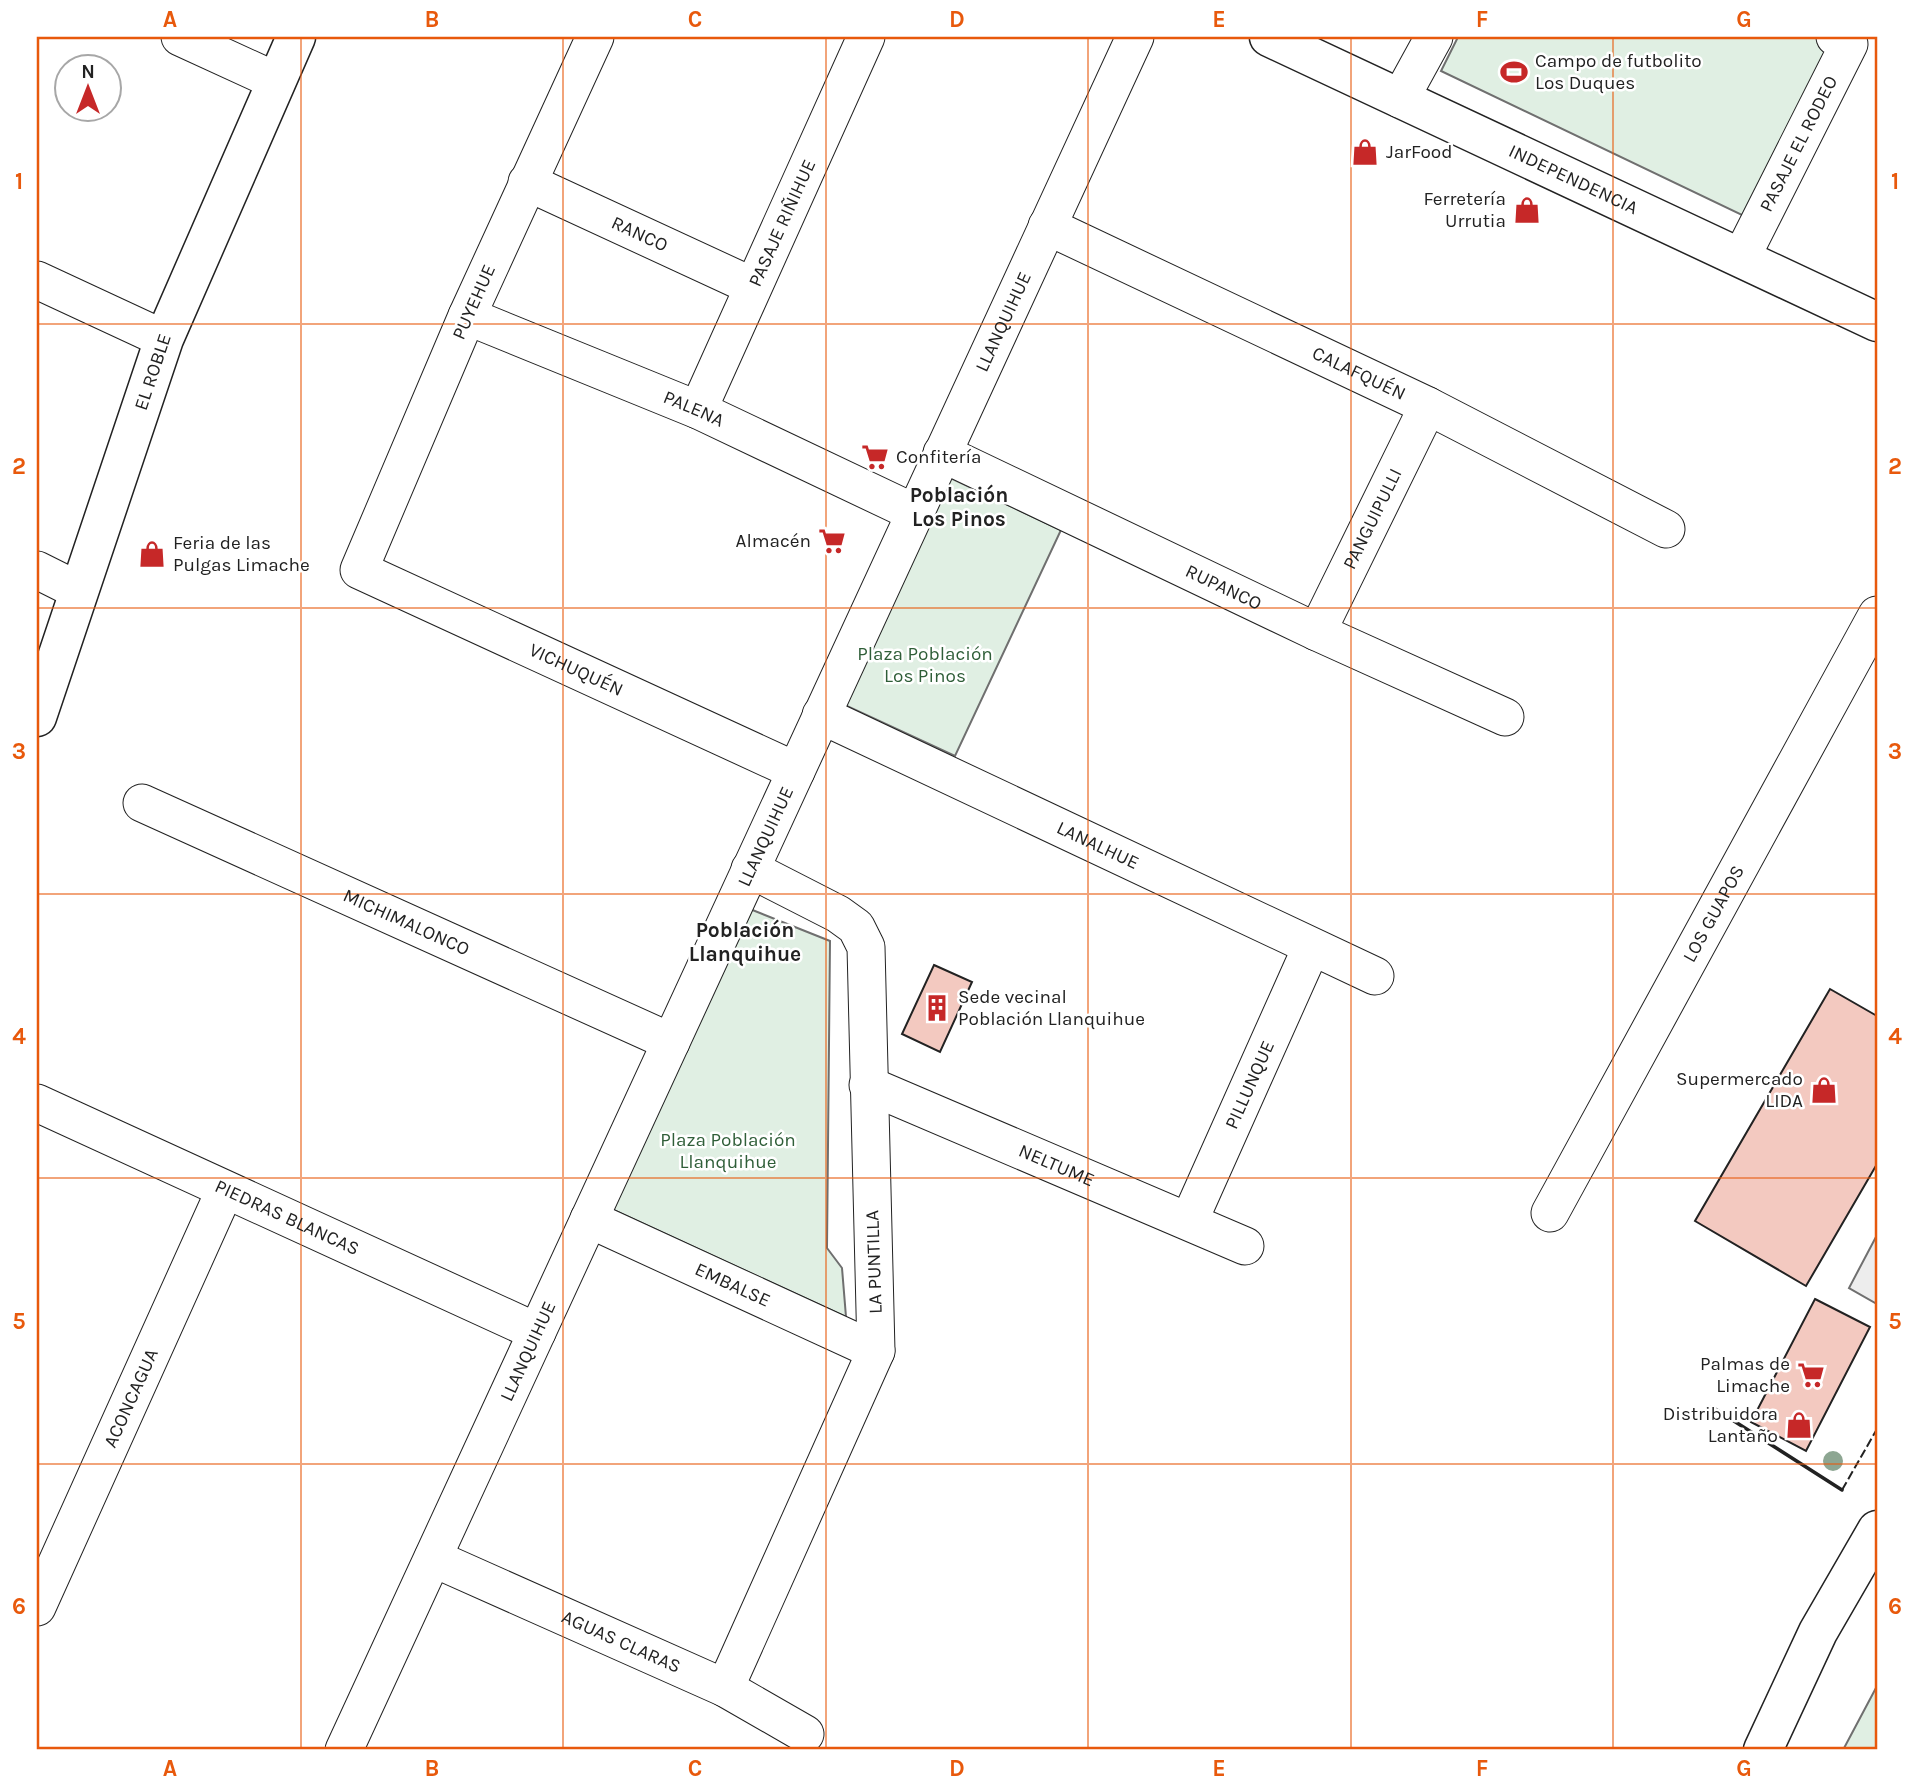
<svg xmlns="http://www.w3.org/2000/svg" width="1914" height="1787" font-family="Karla,sans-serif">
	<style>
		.green { fill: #e0efe3; stroke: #6f6f6f; stroke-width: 2 }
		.parking { fill: #ededed; stroke: #6f6f6f; stroke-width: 2 }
		.building { fill: #f3c9c0; stroke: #222; stroke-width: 2 }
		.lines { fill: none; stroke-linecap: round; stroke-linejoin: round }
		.street-casing { stroke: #222; stroke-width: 39 }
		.secondary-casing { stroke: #222; stroke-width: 41 }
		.primary-casing { stroke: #222; stroke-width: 41 }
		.street { stroke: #fff; stroke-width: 37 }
		.secondary { stroke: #fff; stroke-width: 38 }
		.primary { stroke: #fff; stroke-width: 38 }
		.fence { stroke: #222; stroke-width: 2; stroke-dasharray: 9 3.5; stroke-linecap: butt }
		.wall { stroke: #222; stroke-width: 3.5 }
		.tree { fill: #8da692 }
		.grid { fill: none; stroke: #e8590c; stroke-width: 2; stroke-opacity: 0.55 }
		.labels { text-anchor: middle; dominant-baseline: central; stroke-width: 5; stroke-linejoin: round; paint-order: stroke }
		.poi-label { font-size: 19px; fill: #222; stroke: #fff; text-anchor: start }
		.street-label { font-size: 19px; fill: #222; stroke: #fff }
		.park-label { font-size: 19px; fill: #2f5e38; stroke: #fff }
		.neighbourhood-label { font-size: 21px; font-weight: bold; fill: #222; stroke: #fff }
		.neatline { fill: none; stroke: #e8590c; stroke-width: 2.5 }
		.grid-label { font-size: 23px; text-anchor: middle; font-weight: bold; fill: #e8590c }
	</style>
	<rect width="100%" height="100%" fill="#fff"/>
	<path class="green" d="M 1458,37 L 1821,37 L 1832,42 L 1744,216 L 1441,71 Z
		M 942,474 L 1061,530 L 955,756 L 836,701 Z
		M 735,903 L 830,941 L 827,1248 L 842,1268 L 846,1317 L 594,1201 Z
		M 1877,1686 L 1877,1750 L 1843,1750 Z"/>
	<path class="parking" d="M 1877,1235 L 1877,1304 L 1849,1288 Z"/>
	<path class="building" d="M 934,965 L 972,982 L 940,1052 L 902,1034 Z
		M 1830,989 L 1877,1016 L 1877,1164 L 1806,1286 L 1695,1221 Z
		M 1815,1299 L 1870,1327 L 1806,1451 L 1751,1422 Z"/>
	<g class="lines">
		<defs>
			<g id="street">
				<path d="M 180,37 L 276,81"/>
				<path id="s1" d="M 595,37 L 467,316 L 359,570 L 796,771"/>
				<path d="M 1400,99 L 1434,37"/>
				<path id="s2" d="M 527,182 L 752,286"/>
				<path id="s3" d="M 1047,226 L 1428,406 L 1666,529"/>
				<path id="s4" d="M 1741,258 L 1849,44 L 1835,37"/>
				<path d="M 37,280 L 164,339"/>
				<path id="s5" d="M 467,316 L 698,410 L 915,513"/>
				<path id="s6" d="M 698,410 L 866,37"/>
				<path id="s7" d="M 942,453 L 1317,632 L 1505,717"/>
				<path d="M 37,570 L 77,590"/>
				<path id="s8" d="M 1317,632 L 1428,406"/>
				<path id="s9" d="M 821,715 L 1375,976"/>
				<path id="s10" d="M 142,803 L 671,1042"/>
				<path id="s11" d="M 868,1085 L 1245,1246"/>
				<path id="s12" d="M 37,1103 L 537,1332"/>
				<path id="s13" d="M 1550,1213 L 1877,615"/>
				<path id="s14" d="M 589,1219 L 876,1351"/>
				<path id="s15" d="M 1189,1221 L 1311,948"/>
				<path id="s16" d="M 433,1558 L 725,1688 L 805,1734"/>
				<path id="s17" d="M 37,1607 L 225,1190"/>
				<path d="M 725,1688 L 876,1351 L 866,947 L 856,927 L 838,914 L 750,869"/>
				<path id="s18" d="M 344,1750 L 1135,37"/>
			</g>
			<g id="secondary">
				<path id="s19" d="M 1269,37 L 1877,322"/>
				<path id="s20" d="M 37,717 L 164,339 L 296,37"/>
			</g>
			<path id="primary" d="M 1763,1750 L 1818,1632 L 1877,1530"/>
		</defs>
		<use href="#street" class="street-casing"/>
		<use href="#secondary" class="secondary-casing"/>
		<use href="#primary" class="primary-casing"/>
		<use href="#street" class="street"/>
		<use href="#secondary" class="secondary"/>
		<use href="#primary" class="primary"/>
		<path class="fence" d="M 1842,1490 L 1877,1429"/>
		<path class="wall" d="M 1712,1407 L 1842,1490"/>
	</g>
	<circle class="tree" cx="1833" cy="1461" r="10"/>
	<path class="grid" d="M 301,37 L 301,1750M 563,37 L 563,1750M 826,37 L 826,1750M 1088,37 L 1088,1750M 1351,37 L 1351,1750M 1613,37 L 1613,1750M 37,324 L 1877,324M 37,608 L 1877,608M 37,894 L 1877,894M 37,1178 L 1877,1178M 37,1464 L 1877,1464"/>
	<defs>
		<symbol id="stadium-bare" viewBox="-9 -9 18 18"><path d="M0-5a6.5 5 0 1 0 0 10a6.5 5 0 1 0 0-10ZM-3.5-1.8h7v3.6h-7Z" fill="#c62828" stroke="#fff" stroke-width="2.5" paint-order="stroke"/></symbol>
		<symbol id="shop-bare" viewBox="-9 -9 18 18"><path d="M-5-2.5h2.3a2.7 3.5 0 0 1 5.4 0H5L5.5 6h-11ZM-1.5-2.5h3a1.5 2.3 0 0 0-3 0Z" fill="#c62828" stroke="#fff" stroke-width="2.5" paint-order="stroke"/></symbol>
		<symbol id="supermarket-bare" viewBox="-9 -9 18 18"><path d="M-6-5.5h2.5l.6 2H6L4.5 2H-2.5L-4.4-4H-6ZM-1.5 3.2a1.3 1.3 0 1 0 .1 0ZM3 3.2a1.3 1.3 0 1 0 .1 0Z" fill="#c62828" stroke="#fff" stroke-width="2.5" paint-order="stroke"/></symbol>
		<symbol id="building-bare" viewBox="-9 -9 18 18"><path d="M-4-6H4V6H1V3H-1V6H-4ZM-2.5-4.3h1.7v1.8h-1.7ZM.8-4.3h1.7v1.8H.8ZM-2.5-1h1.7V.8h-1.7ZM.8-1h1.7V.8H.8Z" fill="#c62828" stroke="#fff" stroke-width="2.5" paint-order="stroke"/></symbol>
	</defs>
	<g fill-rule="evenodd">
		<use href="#stadium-bare" x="1495" y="53" width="38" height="38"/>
		<use href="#shop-bare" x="1346" y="133" width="38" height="38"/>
		<use href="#shop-bare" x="1508" y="191" width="38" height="38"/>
		<use href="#supermarket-bare" x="856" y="438" width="38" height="38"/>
		<use href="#supermarket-bare" x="813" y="522" width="38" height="38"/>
		<use href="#shop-bare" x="133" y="535" width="38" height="38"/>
		<use href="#building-bare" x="918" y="989" width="38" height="38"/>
		<use href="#shop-bare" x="1805" y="1071" width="38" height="38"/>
		<use href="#supermarket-bare" x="1792" y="1356" width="38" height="38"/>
		<use href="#shop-bare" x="1780" y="1406" width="38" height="38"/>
	</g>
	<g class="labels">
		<g class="poi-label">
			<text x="1535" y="61">Campo de futbolito<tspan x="1535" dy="22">Los Duques</tspan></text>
			<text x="1386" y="152">JarFood</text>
			<text x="1506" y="199" text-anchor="end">Ferretería<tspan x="1506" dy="22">Urrutia</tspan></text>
			<text x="896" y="457">Confitería</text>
			<text x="811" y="541" text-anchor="end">Almacén</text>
			<text x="173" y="543">Feria de las<tspan x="173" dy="22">Pulgas Limache</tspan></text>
			<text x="958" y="997">Sede vecinal<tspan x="958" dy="22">Población Llanquihue</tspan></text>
			<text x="1803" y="1079" text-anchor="end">Supermercado<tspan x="1803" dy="22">LIDA</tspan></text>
			<text x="1790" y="1364" text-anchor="end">Palmas de<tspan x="1790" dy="22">Limache</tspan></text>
			<text x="1778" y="1414" text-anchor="end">Distribuidora<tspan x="1778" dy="22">Lantaño</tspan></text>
		</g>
		<g class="street-label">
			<text stroke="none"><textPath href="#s4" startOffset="128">PASAJE EL RODEO</textPath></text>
			<text stroke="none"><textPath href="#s19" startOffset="336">INDEPENDENCIA</textPath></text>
			<text stroke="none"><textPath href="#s6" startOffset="205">PASAJE RIÑIHUE</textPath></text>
			<text stroke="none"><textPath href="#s2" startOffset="124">RANCO</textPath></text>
			<text transform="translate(474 302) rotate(-66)">PUYEHUE</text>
			<text stroke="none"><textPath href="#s18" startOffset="1573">LLANQUIHUE</textPath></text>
			<text stroke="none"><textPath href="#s20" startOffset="364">EL ROBLE</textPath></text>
			<text stroke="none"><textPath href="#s3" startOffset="345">CALAFQUÉN</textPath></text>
			<text stroke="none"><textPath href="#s5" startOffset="245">PALENA</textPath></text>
			<text stroke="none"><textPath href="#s8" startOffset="126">PANGUIPULLI</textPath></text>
			<text stroke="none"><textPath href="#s7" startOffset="312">RUPANCO</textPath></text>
			<text stroke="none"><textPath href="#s1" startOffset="822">VICHUQUÉN</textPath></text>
			<text stroke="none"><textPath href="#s18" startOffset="1006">LLANQUIHUE</textPath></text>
			<text stroke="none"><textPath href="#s9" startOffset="306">LANALHUE</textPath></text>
			<text stroke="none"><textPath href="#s13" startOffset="341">LOS GUAPOS</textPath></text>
			<text stroke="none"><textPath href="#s10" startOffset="290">MICHIMALONCO</textPath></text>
			<text stroke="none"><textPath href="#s15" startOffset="149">PILLUNQUE</textPath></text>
			<text stroke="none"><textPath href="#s11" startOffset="205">NELTUME</textPath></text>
			<text stroke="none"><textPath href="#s12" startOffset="275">PIEDRAS BLANCAS</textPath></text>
			<text transform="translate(874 1262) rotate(-92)">LA PUNTILLA</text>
			<text stroke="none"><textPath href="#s14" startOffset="158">EMBALSE</textPath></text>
			<text stroke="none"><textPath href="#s18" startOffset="439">LLANQUIHUE</textPath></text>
			<text stroke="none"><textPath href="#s17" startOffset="229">ACONCAGUA</textPath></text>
			<text stroke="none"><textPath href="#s16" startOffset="206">AGUAS CLARAS</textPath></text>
		</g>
		<g class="park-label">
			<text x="925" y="654">Plaza Población<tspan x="925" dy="22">Los Pinos</tspan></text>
			<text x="728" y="1140">Plaza Población<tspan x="728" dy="22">Llanquihue</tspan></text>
		</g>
		<g class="neighbourhood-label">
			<text x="959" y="495">Población<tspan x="959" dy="24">Los Pinos</tspan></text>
			<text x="745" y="930">Población<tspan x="745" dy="24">Llanquihue</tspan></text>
		</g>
	</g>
	<rect width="1914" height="1787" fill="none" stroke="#ffffff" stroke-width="77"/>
	<g transform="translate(88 88)"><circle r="33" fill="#ffffff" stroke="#a7a7a7" stroke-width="2"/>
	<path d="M0-5L12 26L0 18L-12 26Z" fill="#c62828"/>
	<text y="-10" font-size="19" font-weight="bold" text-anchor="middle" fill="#222222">N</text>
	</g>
	<rect x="38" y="38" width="1838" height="1710" class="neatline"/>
	<g class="grid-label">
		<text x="170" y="27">A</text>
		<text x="432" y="27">B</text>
		<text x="695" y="27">C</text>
		<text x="957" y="27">D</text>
		<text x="1219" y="27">E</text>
		<text x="1482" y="27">F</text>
		<text x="1744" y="27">G</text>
		<text x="19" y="189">1</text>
		<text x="1895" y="189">1</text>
		<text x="19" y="474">2</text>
		<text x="1895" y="474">2</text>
		<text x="19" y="759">3</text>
		<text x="1895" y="759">3</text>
		<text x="19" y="1044">4</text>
		<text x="1895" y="1044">4</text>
		<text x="19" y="1329">5</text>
		<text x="1895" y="1329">5</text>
		<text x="19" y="1614">6</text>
		<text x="1895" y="1614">6</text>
		<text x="170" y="1776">A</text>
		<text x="432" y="1776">B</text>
		<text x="695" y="1776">C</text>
		<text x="957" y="1776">D</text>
		<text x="1219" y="1776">E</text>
		<text x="1482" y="1776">F</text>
		<text x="1744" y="1776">G</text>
	</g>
</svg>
